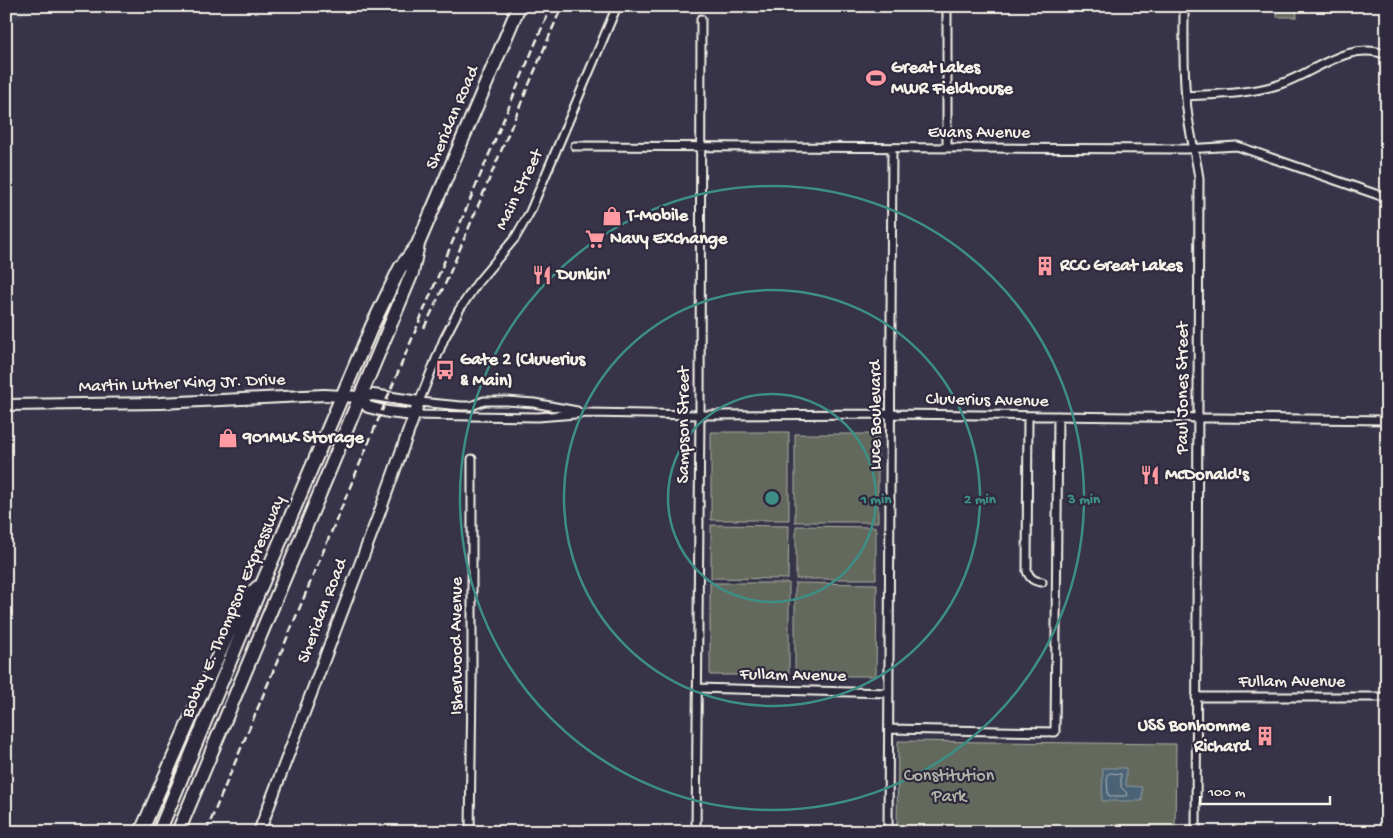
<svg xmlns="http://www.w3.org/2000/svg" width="1393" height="838" font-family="'Gochi Hand',sans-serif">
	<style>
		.built { fill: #404057 }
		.green { fill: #636a5d; stroke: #acaea2 }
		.water { fill: #4a6275; stroke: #8e9ba3 }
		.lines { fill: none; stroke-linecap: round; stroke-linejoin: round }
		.shore { stroke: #b0b8ba; stroke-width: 1 }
		.street-casing { stroke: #f4f1e8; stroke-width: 11 }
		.secondary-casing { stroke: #f4f1e8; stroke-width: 14 }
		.highway-casing { stroke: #f4f1e8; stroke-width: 16 }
		.street { stroke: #2f2a3d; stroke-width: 7 }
		.secondary { stroke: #2f2a3d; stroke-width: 10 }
		.highway { stroke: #2f2a3d; stroke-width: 12 }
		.rail { stroke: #f4f1e8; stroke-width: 2.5; stroke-dasharray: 8 4; stroke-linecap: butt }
		.ring { fill: none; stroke: #3d8f86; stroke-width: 2.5 }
		.labels { text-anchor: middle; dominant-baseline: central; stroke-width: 4.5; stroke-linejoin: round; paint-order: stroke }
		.poi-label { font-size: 18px; font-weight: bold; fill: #f4f1e8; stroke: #2f2a3d; text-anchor: start }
		.street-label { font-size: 18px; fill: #f4f1e8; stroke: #2f2a3d }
		.park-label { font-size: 18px; fill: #b3b4a9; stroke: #2f2a3d }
		.centre { fill: #3d8f86; stroke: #2f2a3d; stroke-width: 2.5 }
		.ring-label { font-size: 15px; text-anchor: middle; font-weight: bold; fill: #3d8f86; stroke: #2f2a3d; stroke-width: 4.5; stroke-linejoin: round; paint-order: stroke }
	</style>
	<rect width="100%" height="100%" fill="#373449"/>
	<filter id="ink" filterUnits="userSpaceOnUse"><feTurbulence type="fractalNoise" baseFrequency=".02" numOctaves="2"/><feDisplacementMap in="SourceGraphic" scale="10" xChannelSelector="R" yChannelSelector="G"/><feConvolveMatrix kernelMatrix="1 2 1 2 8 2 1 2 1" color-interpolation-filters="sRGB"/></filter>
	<g filter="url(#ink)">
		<path class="built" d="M 6,6 L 45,6 L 6,23 Z"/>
		<path class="green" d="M 1277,6 L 1296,6 L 1297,17 L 1277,17 Z
			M 711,432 L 789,432 L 789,520 L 711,520 Z
			M 795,434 L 878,434 L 878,522 L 795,522 Z
			M 711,525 L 789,526 L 788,579 L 711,578 Z
			M 796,526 L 876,527 L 876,579 L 796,579 Z
			M 710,583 L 789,583 L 789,675 L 710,675 Z
			M 795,583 L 877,584 L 876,676 L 795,676 Z
			M 898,741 L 1176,744 L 1175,832 L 897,832 Z"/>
		<path class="water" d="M 1103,768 L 1126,768 L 1126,786 L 1142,787 L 1142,801 L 1102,801 Z"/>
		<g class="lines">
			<path class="shore" d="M 1110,773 L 1121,774 L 1121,787 L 1127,793 L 1126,796 L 1110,796 L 1108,795 L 1107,775 Z"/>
			<defs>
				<path id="street" d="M 1184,6 C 1184,44 1183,80 1188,117 C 1191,138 1196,158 1199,178 L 1196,832
					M 1186,96 C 1216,94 1246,94 1274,86 C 1312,76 1346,39 1387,55
					M 575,146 L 1186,149 L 1237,146 L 1387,198
					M 947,148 L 947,6
					M 577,411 L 534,403 L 507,401 L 484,401 L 471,406 L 461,406 L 419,402 L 444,339 L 459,310 L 478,282 L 515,238 L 530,212 L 617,6
					M 414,415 L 538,417 L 588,413 L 700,415 L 891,414 L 1387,420
					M 1028,416 L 1027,571 C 1030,579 1034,581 1042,582
					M 697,688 L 889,693
					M 1196,697 L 1387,697
					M 889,729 L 1055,732 L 1058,416
					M 470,832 L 472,683 L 472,459
					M 696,832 L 700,415 L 701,19
					M 888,832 L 892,148"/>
				<path id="secondary" d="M 359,397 L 368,407 L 388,412 L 414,415
					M 6,405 L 160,403 L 324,395 L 359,397 L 373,395 L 419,402 L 379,514 L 259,832"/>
				<path id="highway" d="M 141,832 L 201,694 L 243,601 L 258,587
					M 159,832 L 262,584 L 372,326 L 400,268 L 416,247
					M 178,832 L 412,273 L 418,244 L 519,6"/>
			</defs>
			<use href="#street" class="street-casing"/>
			<use href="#secondary" class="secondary-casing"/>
			<use href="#highway" class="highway-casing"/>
			<use href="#street" class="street"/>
			<use href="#secondary" class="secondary"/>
			<use href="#highway" class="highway"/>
			<path class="rail" d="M 424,328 L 446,282 L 562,6
				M 206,832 L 551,6"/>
		</g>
	</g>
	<g class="ring">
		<circle cx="772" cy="498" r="104"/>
		<circle cx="772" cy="498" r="208"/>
		<circle cx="772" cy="498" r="312"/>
	</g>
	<defs>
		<symbol id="stadium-bare" viewBox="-9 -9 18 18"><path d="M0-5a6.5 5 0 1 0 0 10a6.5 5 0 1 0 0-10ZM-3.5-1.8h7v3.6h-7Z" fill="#ff9aa2" stroke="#2f2a3d" stroke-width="2.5" paint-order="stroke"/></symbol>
		<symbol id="shop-bare" viewBox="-9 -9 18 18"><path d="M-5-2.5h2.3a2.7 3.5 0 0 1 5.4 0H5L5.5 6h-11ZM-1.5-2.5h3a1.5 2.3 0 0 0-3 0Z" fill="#ff9aa2" stroke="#2f2a3d" stroke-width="2.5" paint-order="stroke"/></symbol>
		<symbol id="supermarket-bare" viewBox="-9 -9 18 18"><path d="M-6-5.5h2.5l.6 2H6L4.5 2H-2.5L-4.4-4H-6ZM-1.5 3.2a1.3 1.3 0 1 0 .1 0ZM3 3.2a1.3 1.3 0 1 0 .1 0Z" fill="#ff9aa2" stroke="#2f2a3d" stroke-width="2.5" paint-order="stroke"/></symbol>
		<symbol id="building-bare" viewBox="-9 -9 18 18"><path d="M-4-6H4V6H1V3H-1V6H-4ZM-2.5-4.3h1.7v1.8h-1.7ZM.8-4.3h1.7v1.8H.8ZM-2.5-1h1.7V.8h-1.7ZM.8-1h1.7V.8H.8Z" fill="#ff9aa2" stroke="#2f2a3d" stroke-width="2.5" paint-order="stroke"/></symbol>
		<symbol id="restaurant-bare" viewBox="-9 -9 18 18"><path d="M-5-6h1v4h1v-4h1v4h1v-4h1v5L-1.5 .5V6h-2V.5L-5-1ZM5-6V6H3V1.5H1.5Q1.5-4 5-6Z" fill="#ff9aa2" stroke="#2f2a3d" stroke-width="2.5" paint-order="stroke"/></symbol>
		<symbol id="bus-bare" viewBox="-9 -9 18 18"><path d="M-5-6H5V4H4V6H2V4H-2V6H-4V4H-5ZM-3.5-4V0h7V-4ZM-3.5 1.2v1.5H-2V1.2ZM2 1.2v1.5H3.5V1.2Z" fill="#ff9aa2" stroke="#2f2a3d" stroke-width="2.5" paint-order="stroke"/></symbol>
	</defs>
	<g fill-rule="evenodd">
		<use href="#stadium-bare" x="862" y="64" width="28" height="28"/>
		<use href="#shop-bare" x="598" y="202" width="28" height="28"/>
		<use href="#supermarket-bare" x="581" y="225" width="28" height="28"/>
		<use href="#building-bare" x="1031" y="252" width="28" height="28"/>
		<use href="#restaurant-bare" x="528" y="261" width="28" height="28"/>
		<use href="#bus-bare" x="431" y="356" width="28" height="28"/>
		<use href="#shop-bare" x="214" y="424" width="28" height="28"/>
		<use href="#restaurant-bare" x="1136" y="461" width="28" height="28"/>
		<use href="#building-bare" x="1251" y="722" width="28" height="28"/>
	</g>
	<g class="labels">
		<g class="poi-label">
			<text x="891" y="68">Great Lakes<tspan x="891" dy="21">MWR Fieldhouse</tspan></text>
			<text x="627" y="216">T-Mobile</text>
			<text x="610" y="239">Navy Exchange</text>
			<text x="1060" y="266">RCC Great Lakes</text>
			<text x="557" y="275">Dunkin'</text>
			<text x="460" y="360">Gate 2 (Cluverius<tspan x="460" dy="21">&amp; Main)</tspan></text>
			<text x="243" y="438">901MLK Storage</text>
			<text x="1165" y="475">McDonald's</text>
			<text x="1250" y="726" text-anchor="end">USS Bonhomme<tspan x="1250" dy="21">Richard</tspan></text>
		</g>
		<g class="street-label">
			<text transform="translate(453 118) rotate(-67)">Sheridan Road</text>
			<text x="979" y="133">Evans Avenue</text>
			<text transform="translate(520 190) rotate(-64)">Main Street</text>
			<text transform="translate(182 384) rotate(-2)">Martin Luther King Jr. Drive</text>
			<text transform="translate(1183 388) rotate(-90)">Paul Jones Street</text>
			<text transform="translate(987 401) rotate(1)">Cluverius Avenue</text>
			<text transform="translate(876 415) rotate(-90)">Luce Boulevard</text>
			<text transform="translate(684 425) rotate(-90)">Sampson Street</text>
			<text transform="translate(234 607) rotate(-67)">Bobby E. Thompson Expressway</text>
			<text transform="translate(323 611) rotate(-69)">Sheridan Road</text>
			<text transform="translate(457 646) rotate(-90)">Isherwood Avenue</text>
			<text transform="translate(793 676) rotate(1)">Fullam Avenue</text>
			<text x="1292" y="682">Fullam Avenue</text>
		</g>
		<g class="park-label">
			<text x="949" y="776">Constitution<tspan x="949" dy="21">Park</tspan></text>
		</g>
	</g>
	<circle cx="772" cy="498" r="8" class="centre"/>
	<g class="ring-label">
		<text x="876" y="503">1 min</text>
		<text x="980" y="503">2 min</text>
		<text x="1084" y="503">3 min</text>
	</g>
	<rect width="1393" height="838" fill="none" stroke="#2f2a3d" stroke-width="25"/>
	<rect x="12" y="12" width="1368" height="813" fill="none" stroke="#f4f1e8" stroke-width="2" filter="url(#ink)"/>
	<path d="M1200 796v8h130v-8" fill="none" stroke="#f4f1e8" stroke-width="2.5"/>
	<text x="1208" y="796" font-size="15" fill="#f4f1e8" stroke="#2f2a3d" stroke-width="4" paint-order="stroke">100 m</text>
</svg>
